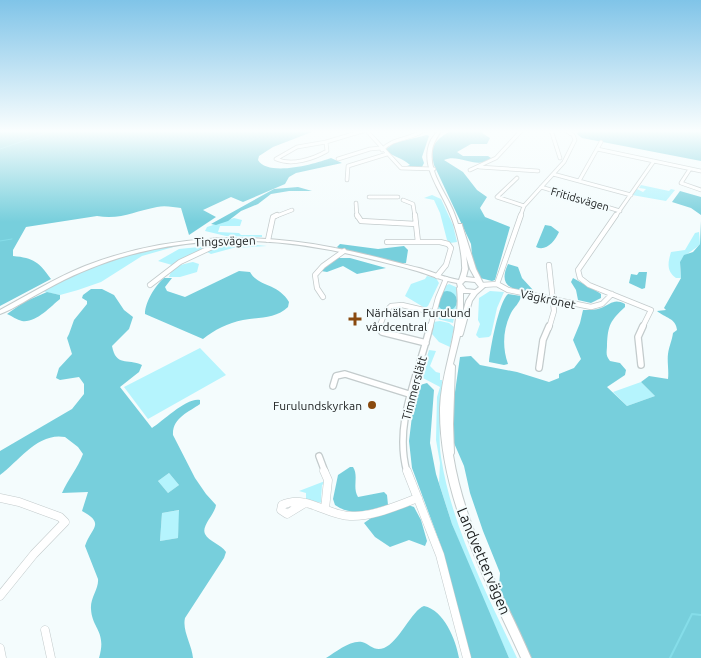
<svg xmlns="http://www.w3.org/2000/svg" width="701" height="658" font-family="Ubuntu,sans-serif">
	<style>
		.green { fill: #b5f4fd }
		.forest { fill: #77cfdc; fill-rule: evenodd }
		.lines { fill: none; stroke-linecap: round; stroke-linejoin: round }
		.stream-far1 { stroke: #85dde9; stroke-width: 1 }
		.stream { stroke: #85dde9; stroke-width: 2 }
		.minor-far3-casing { stroke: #c3cbcc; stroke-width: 4.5 }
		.minor-far2-casing { stroke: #c3cbcc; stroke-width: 6 }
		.minor-far1-casing { stroke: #c3cbcc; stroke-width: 8 }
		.minor-casing { stroke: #c3cbcc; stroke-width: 9 }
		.tertiary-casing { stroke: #c3cbcc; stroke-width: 2 }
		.minor-far3 { stroke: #fff; stroke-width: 3 }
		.minor-far2 { stroke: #fff; stroke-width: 4.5 }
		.minor-far1 { stroke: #fff; stroke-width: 5.5 }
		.minor { stroke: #fff; stroke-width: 8 }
		.tertiary { fill: #fff; fill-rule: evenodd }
		.poi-dot { fill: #894a0f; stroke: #f4fcfd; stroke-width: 2 }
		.labels { text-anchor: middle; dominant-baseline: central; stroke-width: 4; stroke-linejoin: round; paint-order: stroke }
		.far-street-label { font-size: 11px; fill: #1a1d1d; stroke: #f4fcfd }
		.street-label { font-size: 12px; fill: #1a1d1d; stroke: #f4fcfd }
		.poi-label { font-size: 12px; fill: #1a1d1d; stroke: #f4fcfd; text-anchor: start }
		.near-street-label { font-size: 15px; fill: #1a1d1d; stroke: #f4fcfd }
	</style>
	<rect width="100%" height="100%" fill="#f4fcfd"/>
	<path class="green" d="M 641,185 L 669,191 L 671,189 L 675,190 L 666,201 L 632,195 L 637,189 L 643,192 L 646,189 L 639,188 Z
		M 432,195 L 441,199 L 453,225 L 457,242 L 450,243 L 447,240 L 440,213 L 434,200 L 424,198 Z
		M 234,218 L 242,220 L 240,226 L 220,226 L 218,232 L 239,233 L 241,235 L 262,235 L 262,237 L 226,236 L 205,231 L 207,227 Z
		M 699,232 L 700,244 C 695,250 682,256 681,261 C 679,265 681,273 681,278 L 676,278 C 666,271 668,262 671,252 L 685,250 L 695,233 Z
		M 223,242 L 267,246 L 233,248 L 211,254 L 207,252 Z
		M 184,244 L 142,256 L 101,282 L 78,290 L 60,295 L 41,291 C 85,266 134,250 184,244 Z
		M 209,246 L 172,265 L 158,261 L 179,249 Z
		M 193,262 L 199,264 L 197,272 L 180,277 L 169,277 C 172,266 183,264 193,262 Z
		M 427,276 L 436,278 L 439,283 L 428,306 L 425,308 L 405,296 L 411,284 L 425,279 Z
		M 449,284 L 456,287 C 461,299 456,310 453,323 L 434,318 L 445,286 Z
		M 490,291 L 504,292 L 497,308 L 491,335 L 489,337 L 479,338 L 476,335 L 480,324 L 478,320 L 479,298 Z
		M 440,321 L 449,323 L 454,327 L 450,347 L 439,342 L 432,334 L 433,322 Z
		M 200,348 L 226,375 L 148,419 L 124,387 Z
		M 429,350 L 436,351 L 430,366 L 436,372 L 440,373 L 440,380 L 442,380 C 443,406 437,429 441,457 C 452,528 487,594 517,658 L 509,658 L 471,572 L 452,524 L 439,483 L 440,463 L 436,440 L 437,397 L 440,387 L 421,377 Z
		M 641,382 L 655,396 L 627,406 L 613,392 Z
		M 169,473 L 179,485 L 168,493 L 158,481 Z
		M 325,481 L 325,483 L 322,485 L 321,500 L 323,503 L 306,500 L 306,493 L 299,491 Z
		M 180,510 L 178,538 L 160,541 L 162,513 Z"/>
	<path class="forest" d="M 0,130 L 317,130 L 273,147 L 259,156 L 258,160 C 268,177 315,164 331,158 L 342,163 L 296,173 L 289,177 L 285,184 L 243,202 L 231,197 L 203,210 L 216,217 L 189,235 L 181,208 C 174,207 164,205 157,207 C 135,211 121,220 97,216 L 26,227 L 13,250 L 13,256 C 34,258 39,262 51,279 L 0,306 Z
		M 452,130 L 482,130 L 482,133 L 490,138 L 487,144 L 471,144 L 457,152 L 463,156 L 488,156 L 491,158 C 477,171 460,153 444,160 L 463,172 L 477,190 L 487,197 L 480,208 L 485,217 L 510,227 L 495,280 L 492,281 L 480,278 L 473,266 L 471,244 L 434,165 C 429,144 436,140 452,130 Z
		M 580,130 L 701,130 L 701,161 L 582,138 L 577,134 Z
		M 427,135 L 429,136 L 422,157 L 424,163 L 422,167 L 404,167 L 410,165 C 403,158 393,157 385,150 L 394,143 Z
		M 298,187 L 312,191 L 289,191 L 271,194 L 258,204 L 241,211 L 228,221 L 216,225 L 211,224 L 274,189 Z
		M 680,191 L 701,197 L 701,215 L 691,208 L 672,202 Z
		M 701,221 L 701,658 L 531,658 L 499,587 L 500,573 L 483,531 L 470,493 L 464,466 L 454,443 L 454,399 L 460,357 L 471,356 L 480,365 L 517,372 L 549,382 L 559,378 L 559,374 L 574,368 L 581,359 L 573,340 L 580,323 L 583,310 C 589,310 596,310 601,308 C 611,304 614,298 625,304 L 625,307 C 610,321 608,325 607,345 C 607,352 605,355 610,361 L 620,363 L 626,370 L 625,375 L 607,387 L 627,406 L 655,396 L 641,382 L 649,376 L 668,379 C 669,370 667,362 668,354 C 669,346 672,341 673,333 L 677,330 C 676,318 665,318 657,311 L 666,310 L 664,308 L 681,278 L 680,262 L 684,255 L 693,252 L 700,244 Z
		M 545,225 L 551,226 L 559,232 C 555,241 546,252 536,247 Z
		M 340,244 L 378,249 L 404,246 L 408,250 L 406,263 L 396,263 L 339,249 L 337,247 Z
		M 337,258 L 350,258 L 386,268 L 357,274 L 343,266 L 327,272 L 321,271 Z
		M 508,264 L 518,267 L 522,278 L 533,290 L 533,293 C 514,290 497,288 508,264 Z
		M 239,271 L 250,272 C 258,287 278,283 289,302 L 288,307 C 276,319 258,317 243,320 C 228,323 214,330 203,339 L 145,314 C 145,302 155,286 164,278 L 172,278 L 165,287 L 167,291 L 185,297 Z
		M 639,272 L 647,272 L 645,288 L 642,289 L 629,283 L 631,274 L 637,275 Z
		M 573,278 L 598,292 L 601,294 L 601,298 L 591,303 L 578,300 L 576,290 L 571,282 Z
		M 91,289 L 102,289 L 114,295 L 124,310 L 133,317 L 129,329 L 112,346 C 116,367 127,358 142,365 L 139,372 L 120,387 L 152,428 C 163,421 187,397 200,400 L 200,404 C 189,412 172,418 173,435 L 195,478 L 206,494 L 216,505 C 215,514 201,526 205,534 C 209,542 221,544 226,552 L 224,558 L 185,618 C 182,631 192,645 193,658 L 99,658 C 107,631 92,629 91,609 C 90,598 99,589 98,579 L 85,546 C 91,528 106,524 82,511 L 88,492 L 62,493 C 68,479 78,468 83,454 L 78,447 L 65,437 C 38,432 19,461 0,475 L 0,451 L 72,409 L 84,394 L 84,384 L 79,377 L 60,380 L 56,378 L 59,368 L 72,354 L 67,338 L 69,334 L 74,320 L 87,304 L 87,301 L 82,298 L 83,295 ZM 169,473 L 179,485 L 168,493 L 158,481 ZM 179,510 L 178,538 L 160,541 L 162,513 Z
		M437 301a10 10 0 1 1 20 0a10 10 0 1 1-20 0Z
		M 47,292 L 60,295 L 60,299 C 50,307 36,323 22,321 C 17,320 12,316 7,314 L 24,302 Z
		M 508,294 L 521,296 C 520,303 514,307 511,313 C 503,329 502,347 508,364 L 504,365 L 489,362 C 490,349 499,301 508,294 Z
		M 427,383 L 434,390 L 430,443 L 436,474 L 452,524 L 509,658 L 471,658 L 441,546 L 412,468 L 409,441 L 412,416 L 420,385 Z
		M 350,467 L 353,467 C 359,476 352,487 358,497 L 384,492 L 387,495 L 388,505 C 369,510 352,517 335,505 L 333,499 L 338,475 Z
		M 408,505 L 414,507 L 421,520 L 427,541 L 425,546 L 409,540 L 390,547 L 375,537 L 364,523 L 374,516 Z
		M 424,606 C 444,610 456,640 459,658 L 326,658 C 336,652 350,640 362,642 C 370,644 374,652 384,648 C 399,642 412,610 424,606 Z"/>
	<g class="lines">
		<path class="stream-far1" d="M 0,149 L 55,130
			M 0,241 L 12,239"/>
		<path class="stream" d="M 670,658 L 692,614 L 701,615"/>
		<defs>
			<path id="minor-far3" d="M 366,130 L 401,168 L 434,169
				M 551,130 L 560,158
				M 326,142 L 327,151 C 313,159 292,166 276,159 L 297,147 Z
				M 326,142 L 366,130
				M 597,149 L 701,171
				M 382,150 C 393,137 411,140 424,130
				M 338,159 L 370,149 L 381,148
				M 479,167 L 538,171
				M 690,169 L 681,183 L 701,190
				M 470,170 L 496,158 L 522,130
				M 553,174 L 631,195
				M 517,178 L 497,197 L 524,206
				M 347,180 L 348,166 L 387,154
				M 579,181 L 601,142
				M 541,187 L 620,211
				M 369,197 L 398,197
				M 403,200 L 413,204 L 415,217
				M 356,203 L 357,217
				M 274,217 L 292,210
				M 520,217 L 524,206 L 564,162 L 575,140 L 573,135 L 565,130
				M 615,217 L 654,161"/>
			<path id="minor-far2" d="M 357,215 L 361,221 L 416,224 L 418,242
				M 415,215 L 416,224
				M 616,215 L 578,270 L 580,278 L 589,285 L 651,310 L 642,328
				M 268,240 L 273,217 L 277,215
				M 387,242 L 440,242 L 448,244 L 451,248 L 446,265 L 437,276
				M 497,284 L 521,215
				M 150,285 L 180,262 L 212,247 L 215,240
				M 482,285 L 497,284 L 508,290 L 591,307 L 602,304 L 612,294
				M 323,297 L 317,288 L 315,275 L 323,266 L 344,251
				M 379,328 L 385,312 L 391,306 L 402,305 L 432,312
				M 430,328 L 438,298 L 446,279
				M 549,328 L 554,311 L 549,265"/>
			<path id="minor-far1" d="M 378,326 L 382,332 L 426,343
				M 641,365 L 638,337 L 643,326
				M 539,368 L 543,340 L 549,326
				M 333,386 L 336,376 L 345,374 L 412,395
				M 319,456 L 325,472
				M 407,472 C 393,423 419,374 430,326"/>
			<path id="minor" d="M 324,471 L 328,480 L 325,509
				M 407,471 L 440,555 L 467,658
				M 0,498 L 19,502 L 60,517 L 65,522 L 34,554 L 0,596
				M 305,503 L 287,514 L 281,510 L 282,505 C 306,494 326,515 350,516 C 373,517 396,506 418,498
				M 45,630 L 51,658
				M 0,648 L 2,658"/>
			<path id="tertiary" d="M 438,130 L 442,130 C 437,137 433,143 432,151 C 429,171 443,189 451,206 C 454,212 456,218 458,224 L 462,224 L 462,225 L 476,269 L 485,287 L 477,294 L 472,301 L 463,334 L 462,336 L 460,336 L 453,364 L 455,366 L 453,424 L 454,453 L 453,455 C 461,505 481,551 502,596 C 512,616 522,637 531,658 L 521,658 C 485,579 439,496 440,408 C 441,377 453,348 456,318 C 458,308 458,298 457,288 L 458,287 L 457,283 C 443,281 430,275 417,271 C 400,266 383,262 366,258 C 283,237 202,233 119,258 C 94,266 70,276 47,289 C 31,297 16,308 0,314 L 0,310 C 28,295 55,278 85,266 C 164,235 251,231 335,248 C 363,253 391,261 419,268 C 433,272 446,278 459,280 C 460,276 463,271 462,266 C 462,249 455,224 448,209 C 439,188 419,164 431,140 C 433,137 436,133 438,130 ZM 466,256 L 470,269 L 475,278 L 466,277 L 468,269 ZM 465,281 L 475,282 L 479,287 L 475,290 L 466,289 L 462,284 ZM 463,293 L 471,293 L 466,301 L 463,312 Z"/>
		</defs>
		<use href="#minor-far3" class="minor-far3-casing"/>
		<use href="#minor-far2" class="minor-far2-casing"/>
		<use href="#minor-far1" class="minor-far1-casing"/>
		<use href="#minor" class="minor-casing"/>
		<use href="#tertiary" class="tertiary-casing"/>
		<use href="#minor-far3" class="minor-far3"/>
		<use href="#minor-far2" class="minor-far2"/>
		<use href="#minor-far1" class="minor-far1"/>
		<use href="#minor" class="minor"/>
		<use href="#tertiary" class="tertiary"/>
	</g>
	<linearGradient id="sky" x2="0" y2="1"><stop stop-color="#80c4e8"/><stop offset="0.59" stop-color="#fafefe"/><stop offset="1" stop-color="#fafefe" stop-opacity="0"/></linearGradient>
	<rect width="701" height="222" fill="url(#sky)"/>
	<g class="poi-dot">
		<path d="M352.5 311.5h5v5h5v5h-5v5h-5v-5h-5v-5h5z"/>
		<circle cx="372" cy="405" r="5"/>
	</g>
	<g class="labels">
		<g class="far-street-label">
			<text transform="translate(580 199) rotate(16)">Fritidsvägen</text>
		</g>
		<g class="street-label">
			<text transform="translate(225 241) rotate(-2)">Tingsvägen</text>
			<text transform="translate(548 299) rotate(12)">Vägkrönet</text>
			<text transform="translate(414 388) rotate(-75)">Timmerslätt</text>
		</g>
		<g class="poi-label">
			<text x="366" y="312">Närhälsan Furulund<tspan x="366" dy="14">vårdcentral</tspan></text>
			<text x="362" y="405" text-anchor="end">Furulundskyrkan</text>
		</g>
		<g class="near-street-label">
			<text transform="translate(484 561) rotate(67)">Landvettervägen</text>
		</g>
	</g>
</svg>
